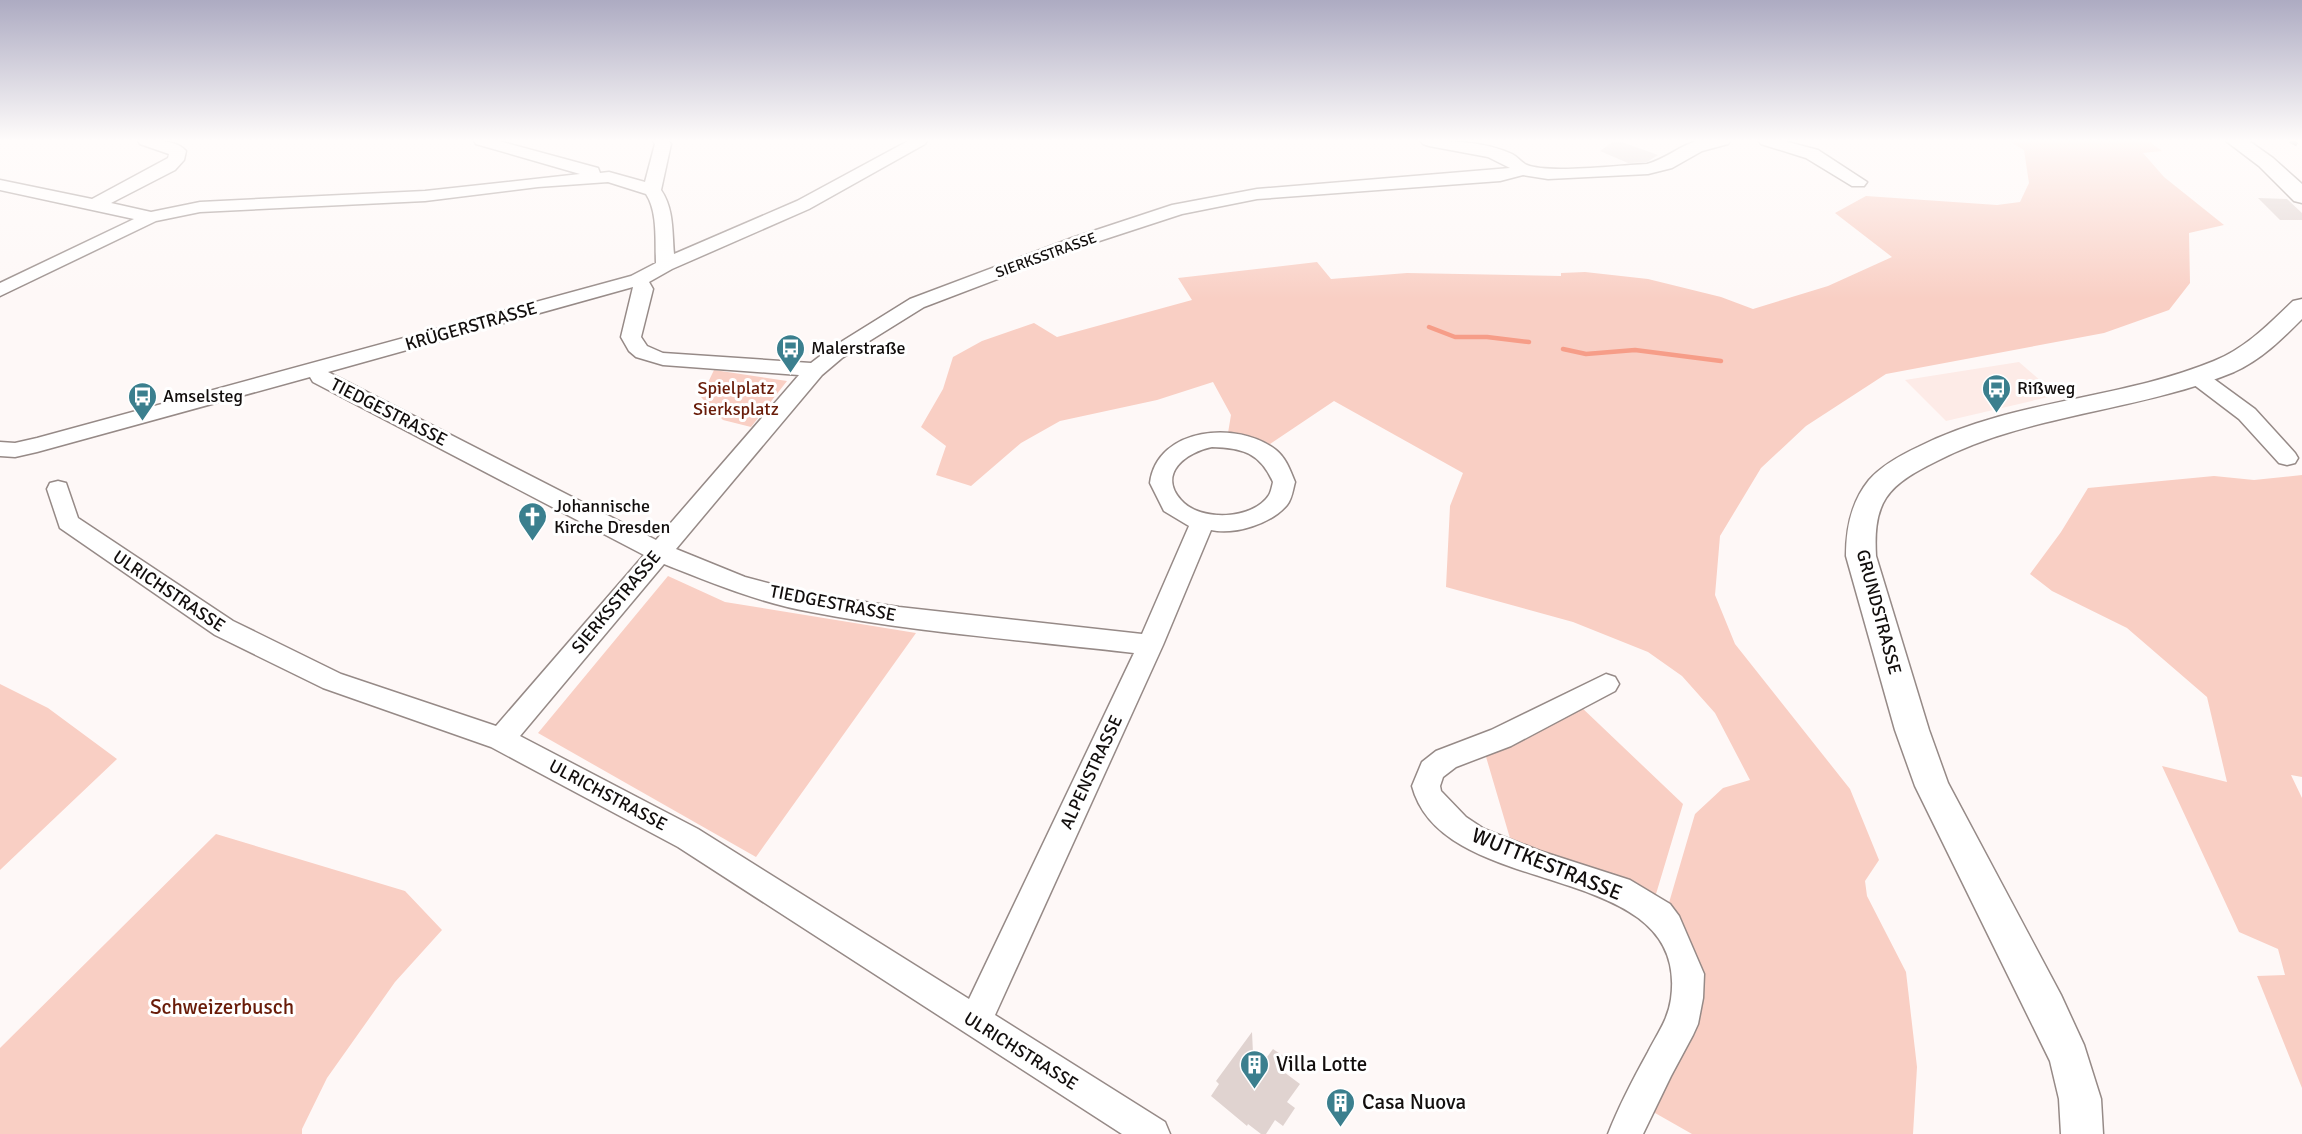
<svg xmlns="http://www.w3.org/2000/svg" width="2302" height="1134" font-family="Signika,sans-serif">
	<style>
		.built { fill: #fdebe7 }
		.green { fill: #f9cfc4 }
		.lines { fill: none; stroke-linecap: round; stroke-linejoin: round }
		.stream { stroke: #f69d88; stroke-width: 4.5 }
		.building { fill: #e0d3d0 }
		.minor-casing { stroke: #968a87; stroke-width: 3 }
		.major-casing { stroke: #968a87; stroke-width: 3 }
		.minor { fill: #fff; fill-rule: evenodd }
		.major { fill: #fff; fill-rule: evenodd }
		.rail { stroke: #807b7a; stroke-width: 4; stroke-dasharray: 8 8; stroke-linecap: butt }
		.labels { text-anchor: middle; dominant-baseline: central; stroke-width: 6; stroke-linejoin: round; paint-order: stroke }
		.far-street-label { font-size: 15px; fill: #120e0d; stroke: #fff }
		.street-label { font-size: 18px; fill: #120e0d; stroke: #fff }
		.poi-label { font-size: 18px; fill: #120e0d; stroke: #fff; text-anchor: start }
		.park-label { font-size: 18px; fill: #691c09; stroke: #fff }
		.near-street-label { font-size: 21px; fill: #120e0d; stroke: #fff }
		.near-park-label { font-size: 21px; fill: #691c09; stroke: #fff }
		.near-poi-label { font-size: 21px; fill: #120e0d; stroke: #fff; text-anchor: start }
	</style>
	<rect width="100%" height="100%" fill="#fef8f7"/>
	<path class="built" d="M 2019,362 L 2057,395 L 1946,421 L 1905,380 Z"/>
	<path class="green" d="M 2009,141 L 2148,141 L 2162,151 L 2143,153 L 2164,177 L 2224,225 L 2189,233 L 2190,283 L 2169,310 L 2104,333 L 1886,374 L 1806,426 L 1761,468 L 1720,536 L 1715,595 L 1735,644 L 1850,789 L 1879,860 L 1865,881 L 1867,896 L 1906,972 L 1917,1067 L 1913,1134 L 1692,1134 L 1648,1109 L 1688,1032 L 1666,913 L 1695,814 L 1723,788 L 1750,780 L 1715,713 L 1682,676 L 1648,652 L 1573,622 L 1446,587 L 1450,506 L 1463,473 L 1334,401 L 1264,448 L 1245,437 L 1228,433 L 1231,415 L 1213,382 L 1157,400 L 1060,421 L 1021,443 L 971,486 L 936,475 L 946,446 L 921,427 L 943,389 L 953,357 L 982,341 L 1034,323 L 1057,337 L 1192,300 L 1178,278 L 1317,262 L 1331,279 L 1407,273 L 1561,276 L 1561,273 L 1585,272 L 1648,279 L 1721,297 L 1753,309 L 1828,286 L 1892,257 L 1835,213 L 1866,196 L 1997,205 L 2020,202 L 2029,183 L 2024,150 Z
		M 714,370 L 787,381 L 751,427 L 723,420 L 701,397 Z
		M 2302,475 L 2302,777 L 2291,775 L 2302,798 L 2302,1088 L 2257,976 L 2285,975 L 2278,949 L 2239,932 L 2162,766 L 2227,782 L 2207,697 L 2127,628 L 2052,591 L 2030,574 L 2061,532 L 2088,488 L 2214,476 L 2254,480 Z
		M 668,576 L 725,602 L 916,633 L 756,857 L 538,733 Z
		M 0,684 L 48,708 L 117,759 L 0,870 Z
		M 1579,705 L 1683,804 L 1653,904 L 1512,845 L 1484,750 Z
		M 216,834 L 405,891 L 442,930 L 395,982 L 327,1078 L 302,1129 L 302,1134 L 0,1134 L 0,1048 Z"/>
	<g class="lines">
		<path class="stream" d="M 1429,327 L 1455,337 L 1487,337 L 1529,342
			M 1563,349 L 1586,354 L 1635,350 L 1721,361"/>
	</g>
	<path class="building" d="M 1614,141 L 1619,141 L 1658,155 L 1647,162 L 1628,163 L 1600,151 Z
		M 2258,198 L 2287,199 L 2302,213 L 2302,220 L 2280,220 Z
		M 1252,1032 L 1254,1075 L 1273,1049 L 1289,1060 L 1284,1072 L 1300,1084 L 1287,1102 L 1295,1108 L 1283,1126 L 1275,1120 L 1266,1134 L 1261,1134 L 1248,1124 L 1247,1126 L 1211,1096 L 1219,1084 L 1216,1081 Z"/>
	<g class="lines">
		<defs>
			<path id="minor" d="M 138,141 C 152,140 176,139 186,151 L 184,160 L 175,170 L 111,203 L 151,212 L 200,202 L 425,191 L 580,174 L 476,144 L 474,141 L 499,141 L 598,168 L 600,173 L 609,172 L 645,182 L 655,144 L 653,141 L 669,141 L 671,144 L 661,190 C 674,209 672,232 674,254 L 797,201 L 908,141 L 927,141 L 925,144 L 809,209 L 672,269 L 649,282 L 653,289 L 641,337 L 647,346 L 663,353 L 811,363 L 828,350 L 910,299 L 1072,238 L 1172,205 L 1257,189 L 1510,168 L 1488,157 L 1429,146 L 1423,144 L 1421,141 C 1452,141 1484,141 1512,154 C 1518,157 1522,163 1527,165 C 1548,174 1621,165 1647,164 C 1664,159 1676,149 1691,143 C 1703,139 1718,140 1730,141 L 1728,144 L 1702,151 L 1672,168 L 1648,174 L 1548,179 L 1523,175 L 1500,181 L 1257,199 L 1182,214 L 1084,246 L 924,307 L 842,358 L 822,375 L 676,549 L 745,577 L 810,594 L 899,607 L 1142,634 L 1189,526 L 1164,511 L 1150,483 C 1157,427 1238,420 1276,450 C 1286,458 1290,470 1295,482 C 1293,489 1292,499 1287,505 C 1271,524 1235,535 1211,530 L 1163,645 L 995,1015 L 1165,1122 L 1170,1134 L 1122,1134 L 678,847 L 491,747 L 323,688 L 215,635 L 60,528 L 47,489 L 50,483 L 58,481 L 66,483 L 78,518 L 233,621 L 341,674 L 496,726 L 644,555 L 313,382 L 310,377 L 37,452 L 15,457 L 0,456 L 0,442 L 15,443 L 37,438 L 631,276 L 656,263 C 655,241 658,212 646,194 L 608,182 L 538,187 L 425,201 L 200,212 L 156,221 L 0,296 L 0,283 L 134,219 L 0,190 L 0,180 L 92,199 L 168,158 L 169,154 L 140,144 ZM 633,287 L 621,337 L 629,351 L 636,357 L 663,365 L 799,375 L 656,540 L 328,372 ZM 1212,447 C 1243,448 1260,453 1273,482 C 1272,486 1271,492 1269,495 C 1253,520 1200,522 1181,500 C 1157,473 1187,452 1212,447 ZM 664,564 C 712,583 760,603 811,612 C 917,633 1026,640 1134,653 L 969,999 L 698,829 L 520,736 Z
				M 1759,141 L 1784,141 L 1818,150 L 1867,182 L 1864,186 L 1852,186 L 1806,158 L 1761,144 Z
				M 2196,370 L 2203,371 L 2255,409 L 2295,453 L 2298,458 L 2295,463 L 2287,465 L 2279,463 L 2239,419 L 2189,381 L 2186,376 L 2189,371 Z
				M 1606,674 L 1615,677 L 1619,684 L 1615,691 L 1511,746 L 1456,767 L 1443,777 L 1440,786 L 1441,791 L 1466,817 L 1484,829 L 1540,851 L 1630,880 L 1670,904 L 1679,916 L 1704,974 L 1703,998 L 1698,1024 L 1693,1035 L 1671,1076 L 1643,1134 L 1608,1134 C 1619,1106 1633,1079 1648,1052 C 1657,1034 1668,1020 1671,999 C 1691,856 1443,904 1412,786 L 1422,762 L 1436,751 L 1491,730 Z"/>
			<path id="major" d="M 2226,141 L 2249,141 L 2273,158 L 2302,184 L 2302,203 L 2294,201 L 2259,166 Z
				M 2302,299 L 2302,319 C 2281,340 2261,360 2234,372 C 2138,412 2030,413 1937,461 C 1919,470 1897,481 1886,498 C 1875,515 1875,537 1876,556 L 1929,730 L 1948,783 L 2061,995 L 2084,1045 L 2101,1099 L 2103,1134 L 2061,1134 L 2059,1099 L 2050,1061 L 1915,786 L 1895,730 L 1846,556 C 1846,528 1851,502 1869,480 C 1882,465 1901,455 1918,447 C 2014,399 2119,400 2214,361 C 2246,348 2269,324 2293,301 Z"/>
		</defs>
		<use href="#minor" class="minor-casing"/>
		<use href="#major" class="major-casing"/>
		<use href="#minor" class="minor"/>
		<use href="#major" class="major"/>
		<path class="rail" d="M 2290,141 L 2302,147"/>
	</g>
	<linearGradient id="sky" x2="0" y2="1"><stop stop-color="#adabc2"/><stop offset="0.47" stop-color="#fffcfb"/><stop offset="1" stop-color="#fffcfb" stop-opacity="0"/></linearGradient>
	<rect width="2302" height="299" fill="url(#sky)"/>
	<defs>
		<symbol id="bus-pin" viewBox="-11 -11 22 30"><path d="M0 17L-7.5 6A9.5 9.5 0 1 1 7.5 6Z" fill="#3b7f8e" stroke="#fff"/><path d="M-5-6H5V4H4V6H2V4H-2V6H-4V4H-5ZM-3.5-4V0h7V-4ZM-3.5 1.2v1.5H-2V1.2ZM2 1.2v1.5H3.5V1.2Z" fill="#fff"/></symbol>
		<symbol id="church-pin" viewBox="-11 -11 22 30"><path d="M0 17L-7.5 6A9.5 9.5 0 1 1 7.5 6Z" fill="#3b7f8e" stroke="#fff"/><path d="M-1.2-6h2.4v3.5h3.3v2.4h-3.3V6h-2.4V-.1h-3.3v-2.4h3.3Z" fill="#fff"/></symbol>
		<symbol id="building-pin" viewBox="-11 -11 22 30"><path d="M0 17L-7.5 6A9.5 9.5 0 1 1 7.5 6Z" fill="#3b7f8e" stroke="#fff"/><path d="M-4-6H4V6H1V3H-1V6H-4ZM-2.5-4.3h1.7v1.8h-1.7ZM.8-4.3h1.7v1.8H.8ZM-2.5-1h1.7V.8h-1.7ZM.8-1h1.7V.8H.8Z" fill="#fff"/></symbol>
	</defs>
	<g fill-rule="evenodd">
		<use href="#bus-pin" x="774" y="332" width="33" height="45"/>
		<use href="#bus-pin" x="1980" y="372" width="33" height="45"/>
		<use href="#bus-pin" x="126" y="380" width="33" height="45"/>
		<use href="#church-pin" x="516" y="500" width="33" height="45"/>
		<use href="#building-pin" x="1238" y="1048" width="33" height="45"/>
		<use href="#building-pin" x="1324" y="1086" width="33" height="45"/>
	</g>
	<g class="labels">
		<g class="far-street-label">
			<text transform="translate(1046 255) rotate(-20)">SIERKSSTRASSE</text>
		</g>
		<g class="street-label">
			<text transform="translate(471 326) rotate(-16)">KRÜGERSTRASSE</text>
			<text transform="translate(389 412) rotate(27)">TIEDGESTRASSE</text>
			<text transform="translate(169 591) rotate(34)">ULRICHSTRASSE</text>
			<text transform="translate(616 602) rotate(-50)">SIERKSSTRASSE</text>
			<text transform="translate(833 603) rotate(11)">TIEDGESTRASSE</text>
			<text transform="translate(1879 612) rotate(75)">GRUNDSTRASSE</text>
			<text transform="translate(1091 772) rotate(-65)">ALPENSTRASSE</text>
			<text transform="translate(608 795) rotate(28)">ULRICHSTRASSE</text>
			<text transform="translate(1021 1051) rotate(32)">ULRICHSTRASSE</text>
		</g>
		<g class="poi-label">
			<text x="811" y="348">Malerstraße</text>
			<text x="2017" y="388">Rißweg</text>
			<text x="163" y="396">Amselsteg</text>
			<text x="554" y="506">Johannische<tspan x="554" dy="21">Kirche Dresden</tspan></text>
		</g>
		<g class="park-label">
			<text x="736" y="388">Spielplatz<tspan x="736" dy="21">Sierksplatz</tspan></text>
		</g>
		<g class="near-street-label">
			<text transform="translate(1547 864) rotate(22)">WUTTKESTRASSE</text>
		</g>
		<g class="near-park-label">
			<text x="222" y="1007">Schweizerbusch</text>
		</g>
		<g class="near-poi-label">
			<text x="1276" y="1064">Villa Lotte</text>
			<text x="1362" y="1102">Casa Nuova</text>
		</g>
	</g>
</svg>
